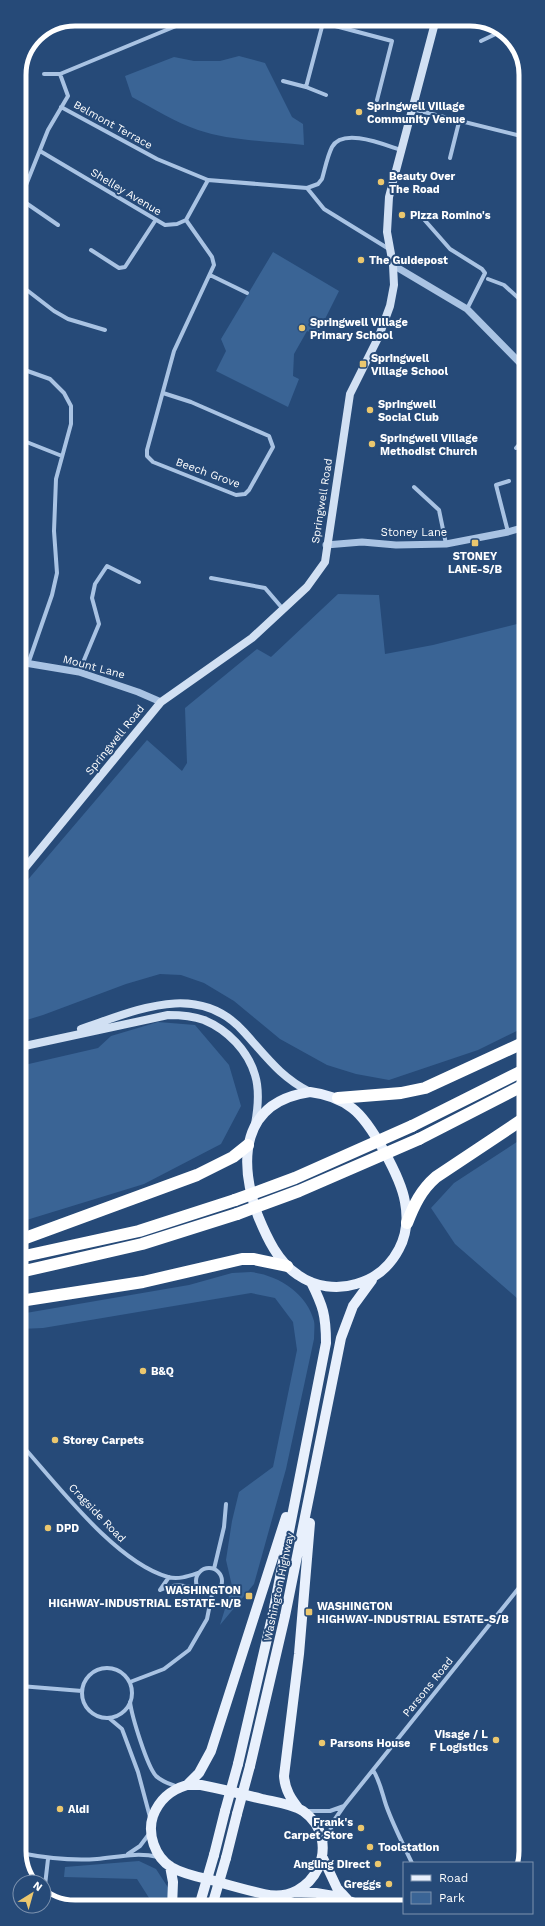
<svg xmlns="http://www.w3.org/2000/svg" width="545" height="1926" font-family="'Work Sans',sans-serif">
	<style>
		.green { fill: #3a6495 }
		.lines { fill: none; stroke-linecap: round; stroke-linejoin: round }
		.minor { stroke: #a9c3e3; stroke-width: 4 }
		.tertiary { stroke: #a9c3e3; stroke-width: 7 }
		.secondary { stroke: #d1e0f3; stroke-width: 8 }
		.primary { stroke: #e8f0fc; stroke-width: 10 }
		.motorway { stroke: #fff; stroke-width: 12 }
		.primary-bridge { stroke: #e8f0fc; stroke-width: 10 }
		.motorway-bridge { stroke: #fff; stroke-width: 12 }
		.poi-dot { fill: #ebc76e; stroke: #264a78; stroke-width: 1.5 }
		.labels { text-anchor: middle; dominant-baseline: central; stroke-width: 4; stroke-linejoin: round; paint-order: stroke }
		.poi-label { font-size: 11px; font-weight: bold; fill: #fff; stroke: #264a78; text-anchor: start }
		.street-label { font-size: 11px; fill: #fff; stroke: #264a78 }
		.rim { fill: none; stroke: #fff; stroke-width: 5 }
	</style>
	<rect width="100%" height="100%" fill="#264a78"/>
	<path class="green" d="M 239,56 L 265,63 L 292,117 L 303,124 L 304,145 C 271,141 230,141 198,130 C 175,122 154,109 132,97 L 125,76 L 174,57 L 194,61 L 220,61 Z
		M 273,252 L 339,291 L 317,335 L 307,331 L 294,354 L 293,376 L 299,379 L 288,407 L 216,371 L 226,351 L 221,339 Z
		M 338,594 L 379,595 L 385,654 L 433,645 L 525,622 L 525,1027 L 478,1050 L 389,1080 L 356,1074 L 327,1065 L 280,1039 L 234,1001 L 204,983 L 181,975 L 160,974 L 126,984 L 43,1015 L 20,1022 L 20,889 L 147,740 L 182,771 L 187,763 L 185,708 L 257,649 L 271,657 Z
		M 158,1022 L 195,1025 L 229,1065 L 241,1106 L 221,1144 L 144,1184 L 20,1222 L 20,1066 L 98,1048 L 111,1036 Z
		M 526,1136 L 526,1306 L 455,1244 L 431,1208 L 454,1183 Z
		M 251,1272 C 278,1275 307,1293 314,1321 C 315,1326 314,1333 314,1339 L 286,1469 L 254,1584 L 220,1625 L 232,1586 L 226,1560 L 232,1521 L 239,1492 L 273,1467 L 297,1350 L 293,1322 L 275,1298 L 251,1293 L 43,1328 L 20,1329 L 20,1314 L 189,1285 L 232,1273 Z
		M 139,1861 L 156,1869 L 169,1889 L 166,1907 L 150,1907 L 151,1901 L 137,1879 L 64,1877 L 65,1867 Z
		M 313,1899 L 334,1906 L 278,1906 L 290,1901 Z"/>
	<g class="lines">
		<path class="minor" d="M 324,19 L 306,87 L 326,95
			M 324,23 L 392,41 L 377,100
			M 502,31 L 509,37
			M 481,41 L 502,31
			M 44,74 L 60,74 L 193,19
			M 283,81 L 306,87
			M 61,107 L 157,159 L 208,180 L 307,188 L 318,184 L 322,179 C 325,169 327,157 332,147 C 343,127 385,145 401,150
			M 412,109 L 525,137
			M 40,151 L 165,225 L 177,224 L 186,220 L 208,180
			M 450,158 L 459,122
			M 307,188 L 324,209 L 389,249
			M 416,215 L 421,216 L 450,249 L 482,269 L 485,273 L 467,309
			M 58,225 L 26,203 L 22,195 L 48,130 L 68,96 L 60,74
			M 91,250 L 119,268 L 125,267 L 155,221
			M 210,275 L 247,293
			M 488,279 L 504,285 L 525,304
			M 19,284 L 54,311 L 68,319 L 105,330
			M 19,368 L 50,379 L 64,393 L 71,406 L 71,424 L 56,479 L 54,531 L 57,573 L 52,595 L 28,664
			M 163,393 L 191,402 L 269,436 L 273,447 L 249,490 L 245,494 L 236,495 L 153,462 L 147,456 L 147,450 L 174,351 L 214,265 L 212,257 L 186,220
			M 19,439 L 62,456
			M 516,448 L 525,438
			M 414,487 L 439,510 L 446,544
			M 508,532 L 496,485 L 509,481
			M 211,578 L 265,588 L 283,609
			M 79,672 L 99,624 L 92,598 L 95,584 L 107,566 L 139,582
			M 20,1443 C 56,1483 115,1562 168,1577 C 178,1580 189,1576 198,1573
			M196 1581a13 13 0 1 1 26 0a13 13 0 1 1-26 0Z
			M 214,1569 L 224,1527 L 226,1504
			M 160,1590 C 175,1583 185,1585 200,1590
			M 160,1590 L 169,1577
			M82 1693a25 25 0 1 1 50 0a25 25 0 1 1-50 0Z
			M 130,1682 L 164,1669 L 189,1650 L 207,1619 L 212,1594
			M 20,1686 L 82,1691
			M 130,1702 C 132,1717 147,1766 156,1776 C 162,1782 170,1784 178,1787
			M 109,1718 L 122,1729 L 138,1772 L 150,1817
			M 373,1770 C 380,1781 382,1793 386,1805 C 393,1825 403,1844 412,1863
			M 306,1811 L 330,1811 L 344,1806
			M 325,1842 L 335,1819 L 344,1806 L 526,1579
			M 20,1853 C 46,1858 70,1861 97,1859 C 118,1857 137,1852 158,1857
			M 128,1854 L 140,1846 L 149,1834
			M 44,1894 L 48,1859
			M 88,1907 L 98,1905 L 102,1907"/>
		<path class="tertiary" d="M 393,265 L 467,309 L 525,368
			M 326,545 L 362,542 L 396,545 L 446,544 L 508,532 L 525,527
			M 19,662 L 79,672 L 138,692 L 161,702"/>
		<path class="secondary" d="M 20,874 L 161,702 L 252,638 L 307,587 L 325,562 L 350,394 L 379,336 L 390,306 L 394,285 L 393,265 L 387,232 L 389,197 L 436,19
			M 81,1029 C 135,1011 198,980 244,1032 C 266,1056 280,1077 310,1092
			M 20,1047 L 168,1015 C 180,1015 193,1016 204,1020 C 228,1030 248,1051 255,1075 C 260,1091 258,1108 255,1124"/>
		<path class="primary" d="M 310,1092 C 326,1094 339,1098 352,1108 C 371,1122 401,1178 405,1202 C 408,1218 407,1234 399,1249 C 390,1266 375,1279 356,1284 C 337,1290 315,1287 298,1275 C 278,1262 267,1238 258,1216 C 238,1160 241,1102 310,1092 Z
			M 238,1764 L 273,1613 L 326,1343 C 326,1315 323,1306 311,1282
			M 250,1766 L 285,1616 L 341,1338 L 353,1306 L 372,1280
			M 187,1785 L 201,1785 C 221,1789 242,1794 262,1799 C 275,1802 292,1804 303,1811 C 345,1841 314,1906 264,1894 C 246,1890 229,1885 211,1880 C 198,1877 183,1874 171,1867 C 155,1857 147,1834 153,1816 C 159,1800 170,1790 187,1785 Z
			M 187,1785 L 199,1773 L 211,1751 L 286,1517
			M 299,1809 C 291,1799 285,1790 284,1776 L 299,1654 L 310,1523
			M 214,1855 L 225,1811
			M 322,1856 L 337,1888 L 347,1899
			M 226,1858 L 237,1814
			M 170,1866 L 173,1882 L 172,1907
			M 296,1892 C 320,1891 340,1896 362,1906
			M 264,1906 L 282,1897"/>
		<path class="motorway" d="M 338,1098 L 401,1093 L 425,1088 L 525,1042
			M 412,1126 L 526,1069
			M 419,1139 L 526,1084
			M 407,1223 C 414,1205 421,1190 436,1177 L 526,1117
			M 20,1240 L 197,1175 L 233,1157 L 248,1145
			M 20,1257 L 139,1231 L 235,1200
			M 20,1272 L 142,1244 L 237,1214
			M 20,1301 L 143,1282 L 242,1259 L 254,1259 L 287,1266"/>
		<path class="primary-bridge" d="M 225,1811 L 238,1764
			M 237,1814 L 250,1766
			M 200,1903 L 214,1855
			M 212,1906 L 226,1858"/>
		<path class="motorway-bridge" d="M 235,1200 L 295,1178 L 412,1126
			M 237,1214 L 299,1191 L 419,1139"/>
	</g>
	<g class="poi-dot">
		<circle cx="359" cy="112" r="4"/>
		<circle cx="381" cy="182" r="4"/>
		<circle cx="402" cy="215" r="4"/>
		<circle cx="361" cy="260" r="4"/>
		<circle cx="302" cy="328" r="4"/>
		<rect x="359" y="360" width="8" height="8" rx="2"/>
		<circle cx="370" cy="410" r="4"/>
		<circle cx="372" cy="444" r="4"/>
		<rect x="471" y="539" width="8" height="8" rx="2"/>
		<circle cx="143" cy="1371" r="4"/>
		<circle cx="55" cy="1440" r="4"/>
		<circle cx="48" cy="1528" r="4"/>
		<rect x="245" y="1592" width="8" height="8" rx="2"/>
		<rect x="305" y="1608" width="8" height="8" rx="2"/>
		<circle cx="496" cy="1740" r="4"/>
		<circle cx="322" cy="1743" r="4"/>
		<circle cx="60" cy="1809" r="4"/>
		<circle cx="361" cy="1828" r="4"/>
		<circle cx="370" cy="1847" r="4"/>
		<circle cx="378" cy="1864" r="4"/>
		<circle cx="389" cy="1884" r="4"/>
	</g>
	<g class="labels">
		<g class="poi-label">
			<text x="367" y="106">Springwell Village<tspan x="367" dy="13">Community Venue</tspan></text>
			<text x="389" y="176">Beauty Over<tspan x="389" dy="13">The Road</tspan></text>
			<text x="410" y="215">Pizza Romino's</text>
			<text x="369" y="260">The Guidepost</text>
			<text x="310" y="322">Springwell Village<tspan x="310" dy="13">Primary School</tspan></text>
			<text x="371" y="358">Springwell<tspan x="371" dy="13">Village School</tspan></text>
			<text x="378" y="404">Springwell<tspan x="378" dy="13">Social Club</tspan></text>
			<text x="380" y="438">Springwell Village<tspan x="380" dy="13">Methodist Church</tspan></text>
			<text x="475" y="556" text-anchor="middle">STONEY<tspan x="475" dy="13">LANE-S/B</tspan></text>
			<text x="151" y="1371">B&amp;Q</text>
			<text x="63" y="1440">Storey Carpets</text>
			<text x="56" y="1528">DPD</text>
			<text x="241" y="1590" text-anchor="end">WASHINGTON<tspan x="241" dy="13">HIGHWAY-INDUSTRIAL ESTATE-N/B</tspan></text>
			<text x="317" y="1606">WASHINGTON<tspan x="317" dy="13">HIGHWAY-INDUSTRIAL ESTATE-S/B</tspan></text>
			<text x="488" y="1734" text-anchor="end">Visage / L<tspan x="488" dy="13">F Logistics</tspan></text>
			<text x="330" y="1743">Parsons House</text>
			<text x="68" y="1809">Aldi</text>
			<text x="353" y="1822" text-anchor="end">Frank's<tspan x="353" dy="13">Carpet Store</tspan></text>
			<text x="378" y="1847">Toolstation</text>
			<text x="370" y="1864" text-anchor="end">Angling Direct</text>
			<text x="381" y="1884" text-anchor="end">Greggs</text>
		</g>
		<g class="street-label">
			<text transform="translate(113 125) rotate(29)">Belmont Terrace</text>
			<text transform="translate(126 192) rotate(31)">Shelley Avenue</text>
			<text transform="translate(208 473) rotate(20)">Beech Grove</text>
			<text transform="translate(322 501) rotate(-81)">Springwell Road</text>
			<text x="414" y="532">Stoney Lane</text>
			<text transform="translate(94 667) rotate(15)">Mount Lane</text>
			<text transform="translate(115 740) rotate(-51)">Springwell Road</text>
			<text transform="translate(97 1513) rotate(46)">Cragside Road</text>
			<text transform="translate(279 1587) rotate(-78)">Washington Highway</text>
			<text transform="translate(428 1687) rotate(-51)">Parsons Road</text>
		</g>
	</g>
	<path d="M0 0H545V1926H0ZM75 26H470A49 49 0 0 1 519 75V1851A49 49 0 0 1 470 1900H75A49 49 0 0 1 26 1851V75A49 49 0 0 1 75 26Z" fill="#264a78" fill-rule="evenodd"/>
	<path class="rim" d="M75 26H470A49 49 0 0 1 519 75V1851A49 49 0 0 1 470 1900H75A49 49 0 0 1 26 1851V75A49 49 0 0 1 75 26Z"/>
	<rect x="403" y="1862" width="130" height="52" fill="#264a78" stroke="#7d92ae"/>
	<rect x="411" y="1875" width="20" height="6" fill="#e8f0fc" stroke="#7d92ae"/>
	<text x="439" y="1882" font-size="12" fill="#ffffff">Road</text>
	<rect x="411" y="1892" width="20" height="12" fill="#3a6495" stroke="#7d92ae"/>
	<text x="439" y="1902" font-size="12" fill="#ffffff">Park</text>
	<g transform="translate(32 1894) rotate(37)"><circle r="19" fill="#264a78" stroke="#7d92ae"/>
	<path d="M0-3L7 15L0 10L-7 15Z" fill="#ebc76e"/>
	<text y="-6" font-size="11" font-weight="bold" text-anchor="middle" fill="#ffffff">N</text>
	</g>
</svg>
